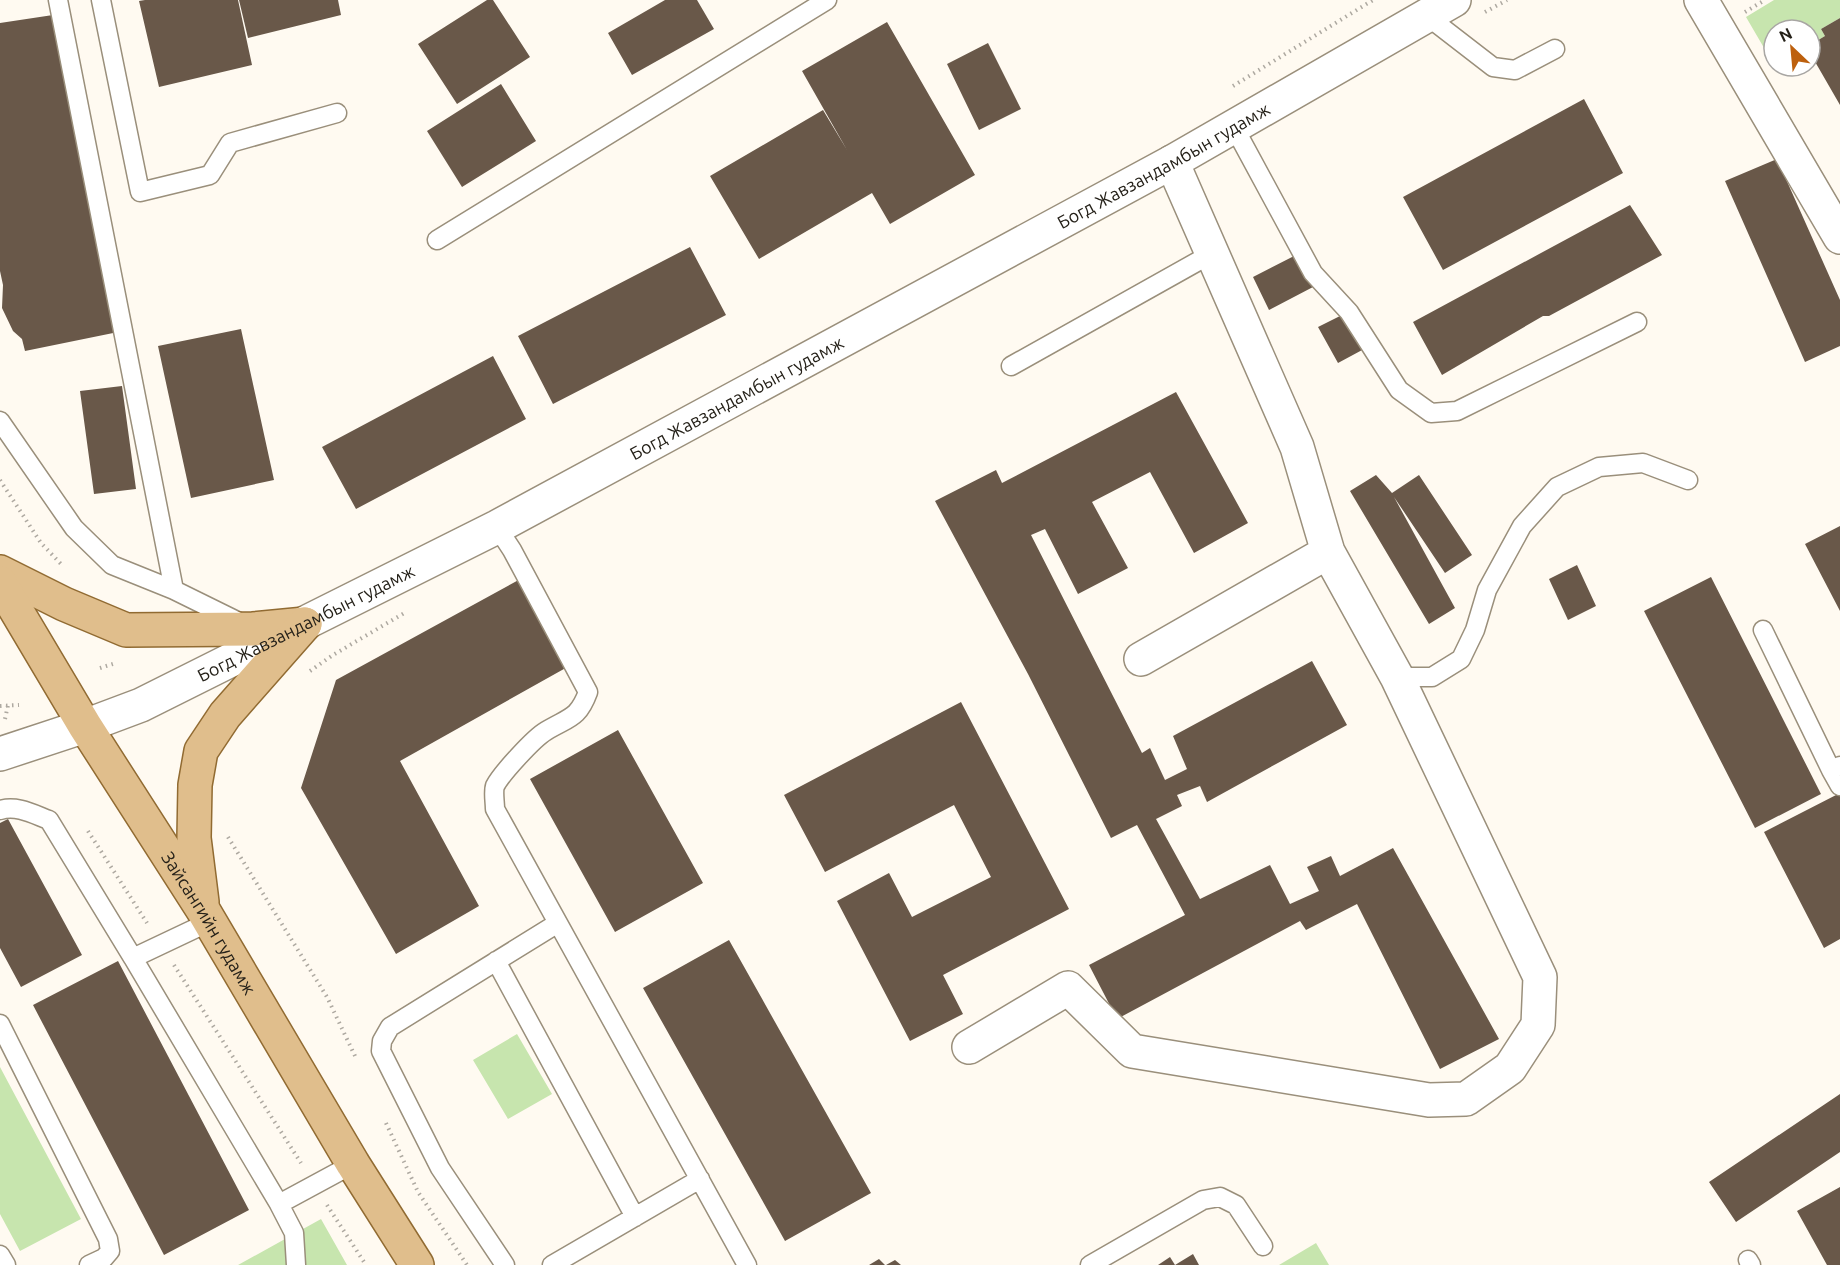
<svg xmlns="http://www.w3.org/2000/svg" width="1840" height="1265" font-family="Ubuntu,sans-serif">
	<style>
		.green { fill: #c7e5ae }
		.building { fill: #695849 }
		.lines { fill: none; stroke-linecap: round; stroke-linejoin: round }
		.service-casing { stroke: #9a8f7b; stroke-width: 21 }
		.minor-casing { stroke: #9a8f7b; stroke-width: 36 }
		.secondary-casing { stroke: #9a8f7b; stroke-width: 36 }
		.primary-casing { stroke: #916b32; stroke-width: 36 }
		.path { stroke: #aea9a1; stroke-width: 4; stroke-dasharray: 1.5 4.5; stroke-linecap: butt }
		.service { stroke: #fff; stroke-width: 18 }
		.minor { stroke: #fff; stroke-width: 33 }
		.secondary { stroke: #fff; stroke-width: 33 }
		.primary { stroke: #e0be8c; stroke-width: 33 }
		.labels { text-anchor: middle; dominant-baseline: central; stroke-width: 6; stroke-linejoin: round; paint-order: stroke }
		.street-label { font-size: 18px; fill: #252119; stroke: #fff }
	</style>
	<rect width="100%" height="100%" fill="#fffaf1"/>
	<path class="green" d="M 1774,0 L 1840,0 L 1840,18 L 1821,29 L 1825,36 L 1810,45 L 1810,30 L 1774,30 L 1774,65 L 1746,17 Z
		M 517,1034 L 552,1094 L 508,1119 L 473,1060 Z
		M 0,1067 L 81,1219 L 20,1251 L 0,1214 Z
		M 321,1219 L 347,1265 L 238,1265 Z
		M 1316,1243 L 1329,1265 L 1279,1265 Z"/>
	<path class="building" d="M 145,0 L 238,0 L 252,65 L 159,87 L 139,1 Z
		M 239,0 L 338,0 L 341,15 L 248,38 Z
		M 487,0 L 493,0 L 530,57 L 457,104 L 418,44 Z
		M 665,0 L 697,0 L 714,29 L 632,75 L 608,33 Z
		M 53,15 L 123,331 L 25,351 L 22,339 L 13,331 L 2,308 L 3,285 L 0,271 L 0,23 Z
		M 1840,18 L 1840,105 L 1810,53 L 1810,45 L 1825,36 L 1821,29 Z
		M 887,22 L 975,175 L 890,224 L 872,193 L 759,259 L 710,176 L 823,110 L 847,150 L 802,71 Z
		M 988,43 L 1021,109 L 979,130 L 947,64 Z
		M 501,84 L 536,141 L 462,187 L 427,131 Z
		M 1584,99 L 1623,173 L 1443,270 L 1403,197 Z
		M 1777,159 L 1840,300 L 1840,346 L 1805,362 L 1725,181 Z
		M 1630,205 L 1662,255 L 1549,316 L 1543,316 L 1442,375 L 1413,322 Z
		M 690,247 L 726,315 L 553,404 L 518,336 Z
		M 1296,255 L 1313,287 L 1269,310 L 1253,277 Z
		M 1346,313 L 1364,349 L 1338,363 L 1318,327 Z
		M 241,329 L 274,480 L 191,498 L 158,346 Z
		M 493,356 L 526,419 L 356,509 L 322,447 Z
		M 122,386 L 136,489 L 94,494 L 80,391 Z
		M 1176,392 L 1248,523 L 1194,553 L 1150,472 L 1092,502 L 1128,568 L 1078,594 L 1045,529 L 1031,535 L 1142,753 L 1150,748 L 1165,780 L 1187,769 L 1173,736 L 1312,661 L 1347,725 L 1207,802 L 1200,786 L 1177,795 L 1182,806 L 1156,819 L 1200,899 L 1270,865 L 1290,904 L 1319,891 L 1307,867 L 1331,856 L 1340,876 L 1393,848 L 1499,1039 L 1440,1069 L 1357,904 L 1306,930 L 1300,921 L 1117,1019 L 1089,965 L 1185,915 L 1137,825 L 1111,838 L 1028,674 L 935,501 L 996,470 L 1002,483 Z
		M 1376,475 L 1392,493 L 1419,475 L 1472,555 L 1445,573 L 1394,497 L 1455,608 L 1429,624 L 1350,491 Z
		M 1840,526 L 1840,611 L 1805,544 Z
		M 1577,565 L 1596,606 L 1568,620 L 1549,579 Z
		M 526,576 L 571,665 L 400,761 L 479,906 L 396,954 L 301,788 L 336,680 Z
		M 1711,577 L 1821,794 L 1755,828 L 1644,611 Z
		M 961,702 L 1069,909 L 943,975 L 963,1014 L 910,1041 L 837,901 L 889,873 L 912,917 L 991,877 L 954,805 L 825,872 L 784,795 Z
		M 618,730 L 703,883 L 615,932 L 530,779 Z
		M 1840,793 L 1840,939 L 1824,948 L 1764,832 Z
		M 8,819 L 82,955 L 21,987 L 0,948 L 0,823 Z
		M 729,940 L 871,1193 L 785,1241 L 643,988 Z
		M 118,961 L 249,1210 L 164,1255 L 33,1005 Z
		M 1840,1094 L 1840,1152 L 1736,1222 L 1709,1182 Z
		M 1840,1187 L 1840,1265 L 1827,1265 L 1797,1211 Z
		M 1193,1254 L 1199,1265 L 1175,1265 Z
		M 1170,1257 L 1175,1265 L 1158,1265 Z
		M 879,1259 L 885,1265 L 869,1265 Z
		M 895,1260 L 901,1265 L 886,1265 Z"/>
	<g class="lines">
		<defs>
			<path id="service" d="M 58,0 L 174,590 L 241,623
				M 101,0 L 140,192 L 210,175 L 230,143 L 337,113
				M 1427,16 L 1493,67 L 1515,70 L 1555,49
				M 1234,127 L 1313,273 L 1349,312 L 1399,390 L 1431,413 L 1457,411 L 1637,322
				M 437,240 L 827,0
				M 1011,366 L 1211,254
				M 0,421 L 74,528 L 112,565 L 174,590
				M 497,527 L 512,550 L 588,692 C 578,719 569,717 546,731 C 534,738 501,774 495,786 C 493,792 495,802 495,809 L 747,1265
				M 1763,630 L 1831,770 L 1840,766
				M 1397,677 L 1432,677 L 1461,659 L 1475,630 L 1487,590 L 1522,526 L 1557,487 L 1599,467 L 1643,463 L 1688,480
				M 1831,770 L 1840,786
				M 0,810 C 17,805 33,814 49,820 L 133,958
				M 209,922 L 133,958 L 279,1204 L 353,1164
				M 496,961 L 635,1217
				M 0,1024 L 108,1239 L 110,1251 L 104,1258 L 89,1265
				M 279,1204 L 294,1233 L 296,1265
				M 0,1255 L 6,1265
				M 1748,1260 L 1751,1265
				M 505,1265 L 440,1168 L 381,1051 L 382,1041 L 390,1027 L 558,923
				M 552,1265 L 700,1179
				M 1090,1265 L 1203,1200 L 1220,1197 L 1236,1205 L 1263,1246"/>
			<path id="minor" d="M 1701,0 L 1840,237
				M 1141,659 L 1328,552 L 1297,447 L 1172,162
				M 0,754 L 85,726
				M 969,1047 L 1068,988 L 1132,1051 L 1429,1100 L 1466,1099 L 1510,1068 L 1538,1025 L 1540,977 L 1397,677 L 1328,552"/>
			<g id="secondary">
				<path id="s1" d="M 85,726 L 141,705 L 497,527 L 1172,162 L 1454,0"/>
			</g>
			<g id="primary">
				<path d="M 0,572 L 64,604 L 126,630 L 253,629 L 305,624"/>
				<path id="s2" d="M 0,583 L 85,726 L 203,910 L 353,1164 L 417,1265"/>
				<path d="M 202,902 L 194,838 L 195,785 L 201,751 L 225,715 L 305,624"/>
			</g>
		</defs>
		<use href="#service" class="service-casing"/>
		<use href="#minor" class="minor-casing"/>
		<use href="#secondary" class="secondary-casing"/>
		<use href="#primary" class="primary-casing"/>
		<path class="path" d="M 1485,12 L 1507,0
			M 1745,12 L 1765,0
			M 1233,86 L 1373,0
			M 0,480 L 41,543 L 61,564
			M 100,668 L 116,663
			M 310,671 L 333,655 L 406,612
			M 0,706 L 19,705
			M 5,719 L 8,705
			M 88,831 L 147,923
			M 228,837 L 327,997 L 355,1056
			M 174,965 L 301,1163
			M 386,1123 L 418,1192 L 467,1265
			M 327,1205 L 366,1265"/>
		<use href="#service" class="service"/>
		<use href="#minor" class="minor"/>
		<use href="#secondary" class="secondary"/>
		<use href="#primary" class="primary"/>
	</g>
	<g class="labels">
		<g class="street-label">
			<text stroke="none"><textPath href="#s1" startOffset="1216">Богд Жавзандамбын гудамж</textPath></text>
			<text stroke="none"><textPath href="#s1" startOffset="730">Богд Жавзандамбын гудамж</textPath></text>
			<text stroke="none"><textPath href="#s1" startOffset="244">Богд Жавзандамбын гудамж</textPath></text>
			<text stroke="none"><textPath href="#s2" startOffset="399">Зайсангийн гудамж</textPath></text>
		</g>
	</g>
	<g transform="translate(1792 48) rotate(334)"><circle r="28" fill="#ffffff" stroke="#a8a6a3" stroke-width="1.5"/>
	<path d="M0-4.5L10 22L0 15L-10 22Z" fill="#bd600d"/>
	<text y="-9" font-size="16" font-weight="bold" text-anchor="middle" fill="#252119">N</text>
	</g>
</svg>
